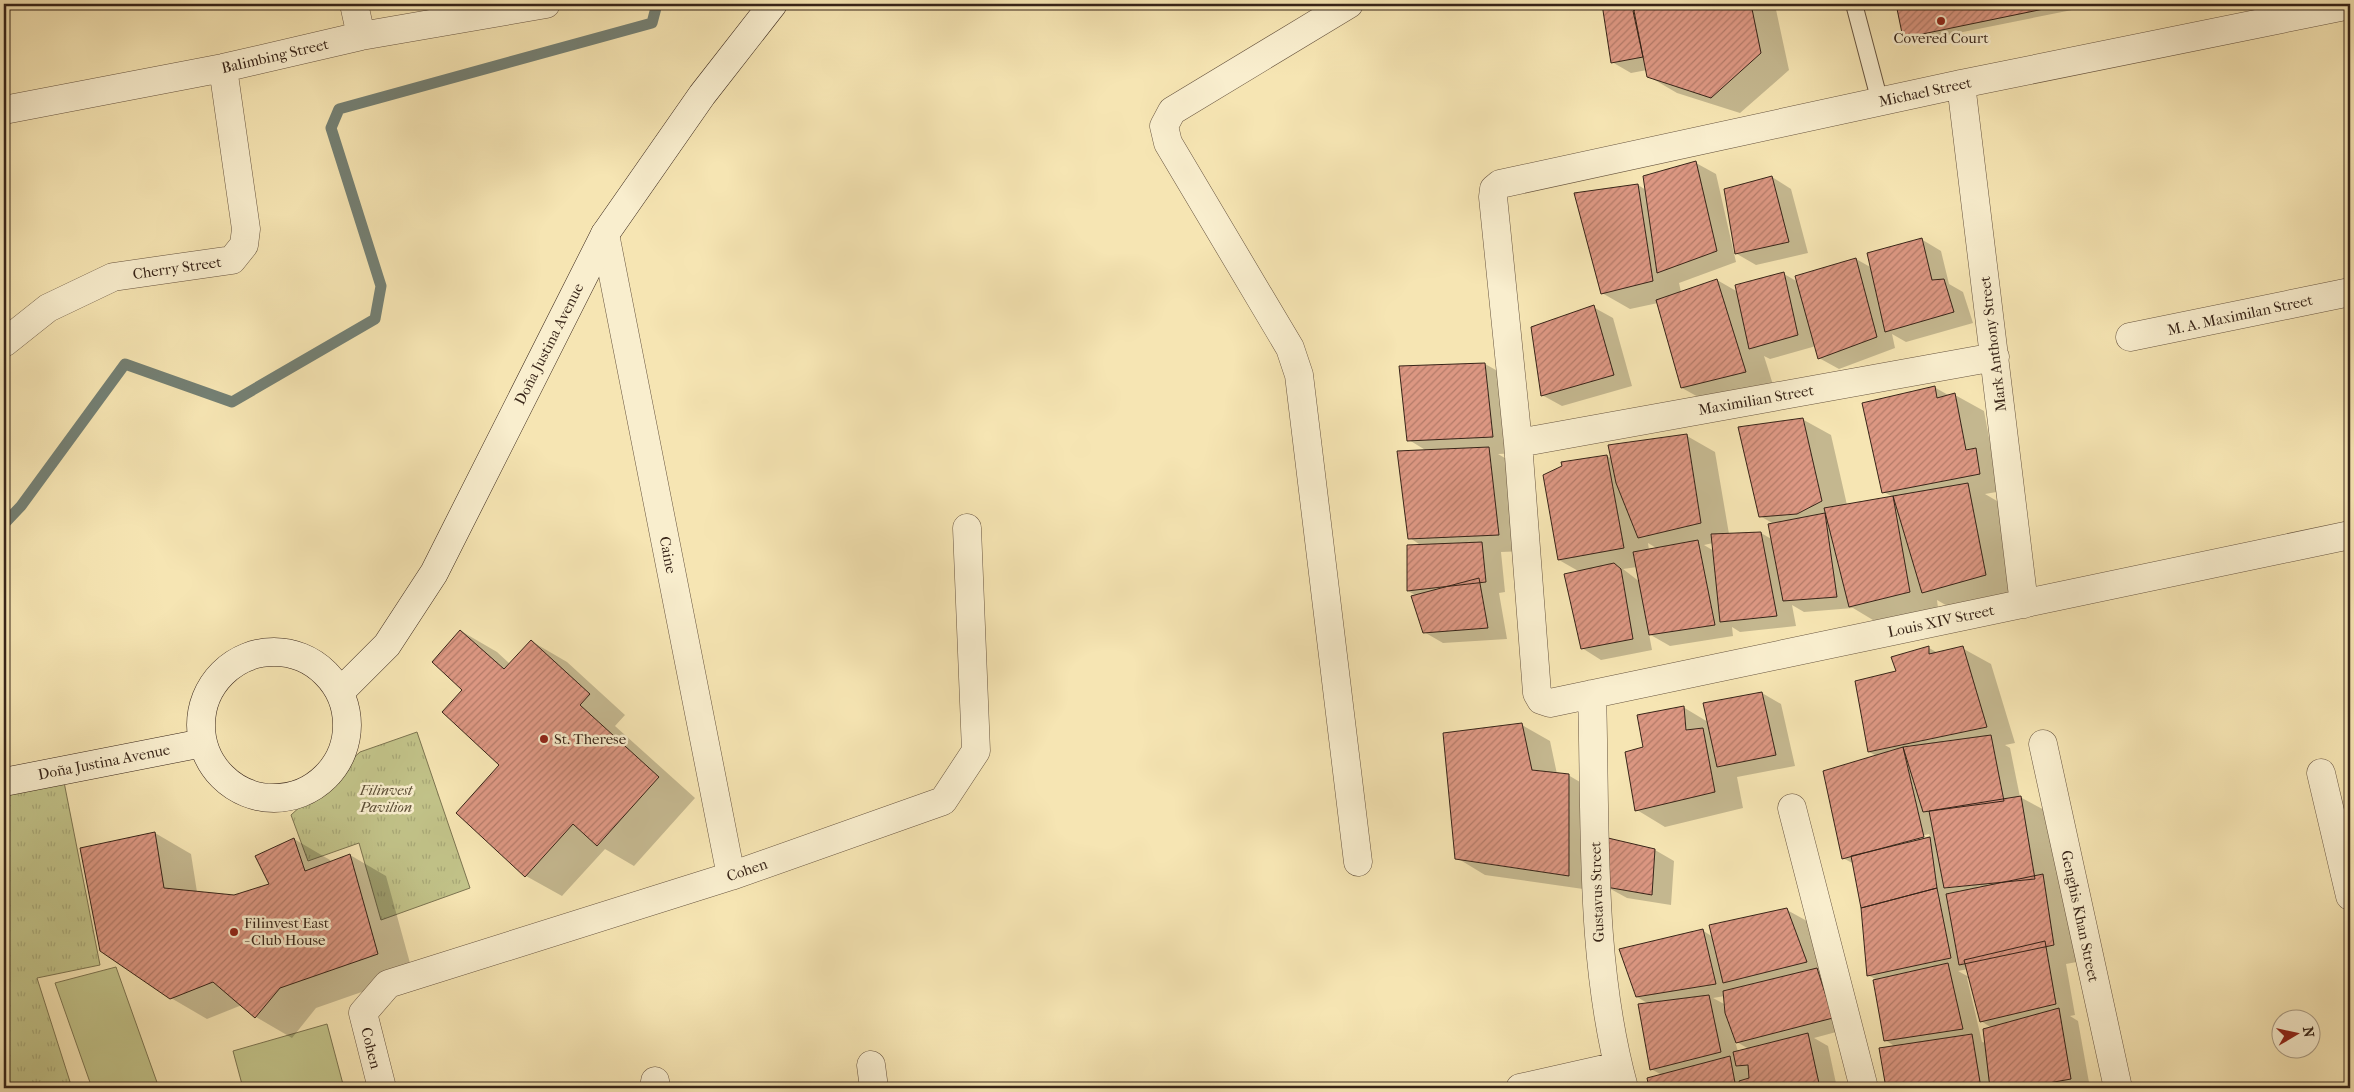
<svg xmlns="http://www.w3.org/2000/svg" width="2354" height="1092" font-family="'IM FELL French Canon',serif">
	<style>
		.grass { fill: url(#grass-tufts); stroke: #7c7450 }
		.garden { fill: #c2c389; stroke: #7c7450 }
		.shadow { fill: #0003; fill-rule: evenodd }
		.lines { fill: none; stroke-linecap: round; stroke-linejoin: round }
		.stream { stroke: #748074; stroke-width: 11 }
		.building { fill: url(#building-hatch); stroke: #372418 }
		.lane-casing { stroke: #67543f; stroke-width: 18 }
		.street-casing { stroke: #67543f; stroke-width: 29 }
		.secondary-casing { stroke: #372418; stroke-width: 29 }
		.lane { stroke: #f9eece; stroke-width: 16 }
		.street { stroke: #f9eece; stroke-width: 28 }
		.secondary { stroke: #f9eece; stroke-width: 28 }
		.poi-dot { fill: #8f2418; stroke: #f9eece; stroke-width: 2 }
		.labels { text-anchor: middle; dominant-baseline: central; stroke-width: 5; stroke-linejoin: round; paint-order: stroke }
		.poi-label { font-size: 15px; fill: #372418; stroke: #f9eece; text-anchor: start }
		.street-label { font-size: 15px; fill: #372418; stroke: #f9eece }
		.park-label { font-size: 15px; font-style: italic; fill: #5a4c34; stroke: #f9eece }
	</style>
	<defs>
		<pattern id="grass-tufts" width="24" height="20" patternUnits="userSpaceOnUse" patternTransform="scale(1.25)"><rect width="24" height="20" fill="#c2c389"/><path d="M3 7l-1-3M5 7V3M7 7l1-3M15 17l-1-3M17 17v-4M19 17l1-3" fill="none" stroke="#a7a776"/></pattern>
		<pattern id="building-hatch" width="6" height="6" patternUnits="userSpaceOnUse" patternTransform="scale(1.25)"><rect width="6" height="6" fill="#dc9782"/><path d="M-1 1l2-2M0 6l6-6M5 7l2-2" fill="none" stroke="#b37b69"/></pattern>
	</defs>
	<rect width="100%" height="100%" fill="#f6e5b3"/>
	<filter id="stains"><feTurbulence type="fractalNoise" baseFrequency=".004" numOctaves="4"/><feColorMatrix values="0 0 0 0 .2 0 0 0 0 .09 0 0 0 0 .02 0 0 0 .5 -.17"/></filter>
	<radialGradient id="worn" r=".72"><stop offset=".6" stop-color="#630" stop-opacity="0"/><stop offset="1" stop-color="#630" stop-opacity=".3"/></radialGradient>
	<path class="grass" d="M 417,732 L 470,888 L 381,920 L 359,843 L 308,861 L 291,815 L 360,752 Z
		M 64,782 L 100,965 L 37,978 L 72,1088 L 4,1088 L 4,793 Z"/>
	<path class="garden" d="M 116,967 L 159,1088 L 92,1088 L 55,983 Z
		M 327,1024 L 344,1088 L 243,1088 L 233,1051 Z"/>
	<path class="shadow" d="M 1603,4 L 1773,4 L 1775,5 L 1789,70 L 1740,113 L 1677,93 L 1648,76 L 1647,70 L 1631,73 L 1612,62 Z
		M 1897,4 L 2071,4 L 2072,10 L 1913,42 L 1904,37 Z
		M 1696,163 L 1716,174 L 1736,262 L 1679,283 L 1681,292 L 1717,280 L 1738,292 L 1784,274 L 1798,282 L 1856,259 L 1872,268 L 1921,239 L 1941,251 L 1949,284 L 1963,292 L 1973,323 L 1906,342 L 1892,334 L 1895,348 L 1839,369 L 1819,358 L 1816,346 L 1770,359 L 1764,356 L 1774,388 L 1711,404 L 1682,388 L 1658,303 L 1630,309 L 1602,293 L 1638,185 L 1646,190 Z
		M 1772,177 L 1791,189 L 1808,253 L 1756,265 L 1737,254 L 1726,190 Z
		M 1593,307 L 1613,318 L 1632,386 L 1562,406 L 1542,395 Z
		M 1485,364 L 1514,380 L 1521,453 L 1498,454 L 1517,465 L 1527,551 L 1501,552 L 1505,592 L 1499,593 L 1507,639 L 1443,643 L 1424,632 L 1417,596 L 1408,591 L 1422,546 L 1410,538 L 1427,451 L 1409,440 L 1400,367 Z
		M 1934,387 L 1950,396 L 1955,395 L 1984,411 L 1993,459 L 2008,490 L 1985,494 L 1997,501 L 2014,591 L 1951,608 L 1937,600 L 1938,608 L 1878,623 L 1853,608 L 1804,612 L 1792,605 L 1796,626 L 1740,632 L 1732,627 L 1733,636 L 1670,646 L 1649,634 L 1652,650 L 1601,660 L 1582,648 L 1580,572 L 1559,560 L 1607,456 L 1612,459 L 1687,436 L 1715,452 L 1729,534 L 1761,533 L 1773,540 L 1774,524 L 1760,516 L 1802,419 L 1831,435 L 1847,505 L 1893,497 L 1884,492 ZM 1648,543 L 1658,549 L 1649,550 ZM 1713,543 L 1714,551 L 1704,545 ZM 1637,567 L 1640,582 L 1623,569 Z
		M 461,631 L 497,652 L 510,664 L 531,641 L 567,662 L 625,715 L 615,726 L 695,798 L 634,866 L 605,849 L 562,896 L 526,876 L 501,765 L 464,690 Z
		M 1929,648 L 1938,653 L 1962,648 L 1991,664 L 2015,743 L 2005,745 L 2010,748 L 2020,797 L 2050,813 L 2082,961 L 2066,964 L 2075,1015 L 2070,1016 L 2078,1021 L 2090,1088 L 1887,1088 L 1881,1049 L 1896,1047 L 1885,1040 L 1877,980 L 1868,975 L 1863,908 L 1854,864 L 1843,858 L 1877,756 L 1869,752 L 1898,672 L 1893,658 ZM 1929,834 L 1930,836 L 1865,854 L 1865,851 ZM 1968,969 L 1981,1021 L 1992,1028 L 1986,1043 L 1982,1042 L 1967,978 L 1969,977 L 1958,971 Z
		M 1762,693 L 1781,704 L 1795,766 L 1737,777 L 1743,808 L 1665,827 L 1637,810 L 1683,707 L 1708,722 Z
		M 1522,725 L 1550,741 L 1557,774 L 1568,775 L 1597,792 L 1597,891 L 1485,875 L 1457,858 Z
		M 155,833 L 191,854 L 197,892 L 234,896 L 271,885 L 294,839 L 330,860 L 331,863 L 350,855 L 386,876 L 413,974 L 316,1008 L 292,1038 L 256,1017 L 242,1005 L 207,1019 L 171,998 Z
		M 1655,850 L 1674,861 L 1671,905 L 1627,898 L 1607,887 Z
		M 1787,910 L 1807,921 L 1826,973 L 1851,1028 L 1814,1038 L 1828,1046 L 1837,1088 L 1650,1088 L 1648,1079 L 1662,1075 L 1651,1069 L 1649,1004 L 1637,997 L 1702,930 L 1713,937 ZM 1725,996 L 1726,1005 L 1713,998 ZM 1735,1041 L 1749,1049 L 1738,1052 Z"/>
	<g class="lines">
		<path class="stream" d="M 4,524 L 21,506 L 125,364 L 232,402 L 375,319 L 381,286 L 331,128 L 339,109 L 652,23 L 657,4"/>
	</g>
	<path class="building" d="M 1602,4 L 1641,4 L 1633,11 L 1643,57 L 1611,63 Z
		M 1641,4 L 1751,4 L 1761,53 L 1711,98 L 1647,77 L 1634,11 Z
		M 1896,4 L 2063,4 L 2063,5 L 1903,38 Z
		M 1696,161 L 1717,251 L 1657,273 L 1643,176 Z
		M 1772,176 L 1789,242 L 1735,254 L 1724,189 Z
		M 1638,184 L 1653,281 L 1601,294 L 1574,193 Z
		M 1922,238 L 1932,280 L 1944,279 L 1954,312 L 1885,332 L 1867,253 Z
		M 1856,258 L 1877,337 L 1818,359 L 1795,276 Z
		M 1784,272 L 1798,335 L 1749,349 L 1735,285 Z
		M 1717,279 L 1746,372 L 1681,388 L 1656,300 Z
		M 1594,305 L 1614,375 L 1541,396 L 1531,327 Z
		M 1485,363 L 1493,437 L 1407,441 L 1399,366 Z
		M 1935,386 L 1937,398 L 1955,393 L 1966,450 L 1976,448 L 1980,474 L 1882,493 L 1862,403 Z
		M 1803,418 L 1822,501 L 1797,514 L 1759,517 L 1738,427 Z
		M 1687,434 L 1701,523 L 1638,538 L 1616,483 L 1608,445 Z
		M 1489,447 L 1499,535 L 1408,539 L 1397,451 Z
		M 1607,455 L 1624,548 L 1558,560 L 1543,475 L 1562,466 L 1561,462 Z
		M 1968,483 L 1986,575 L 1922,593 L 1893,496 Z
		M 1893,496 L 1910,592 L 1849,607 L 1824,508 Z
		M 1825,513 L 1837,597 L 1783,601 L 1768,524 Z
		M 1761,532 L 1777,616 L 1720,622 L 1711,534 Z
		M 1698,540 L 1715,625 L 1649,635 L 1633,552 Z
		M 1482,542 L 1486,582 L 1407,591 L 1407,545 Z
		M 1614,563 L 1621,569 L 1633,639 L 1581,649 L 1564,574 Z
		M 1479,578 L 1488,628 L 1423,633 L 1411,596 Z
		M 460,630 L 504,669 L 531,640 L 590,694 L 580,705 L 659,777 L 597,846 L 573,824 L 525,877 L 456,813 L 499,765 L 442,712 L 462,690 L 432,662 Z
		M 1929,646 L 1929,654 L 1963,646 L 1987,727 L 1868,752 L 1855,681 L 1896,671 L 1891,657 Z
		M 1762,692 L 1776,755 L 1717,767 L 1703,703 Z
		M 1684,706 L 1686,730 L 1703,728 L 1715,792 L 1635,811 L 1625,752 L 1643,747 L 1637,715 Z
		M 1522,723 L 1532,770 L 1569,774 L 1569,876 L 1455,859 L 1443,733 Z
		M 1991,735 L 2004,801 L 1923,812 L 1903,747 Z
		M 1903,747 L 1924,837 L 1842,859 L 1823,771 Z
		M 2021,796 L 2035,879 L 1944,888 L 1929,811 Z
		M 155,832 L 164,888 L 234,895 L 269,884 L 255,856 L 294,838 L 305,871 L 350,854 L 378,954 L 280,988 L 255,1018 L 213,982 L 170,999 L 100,951 L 80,848 Z
		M 1930,837 L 1937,888 L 1861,908 L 1851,856 Z
		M 1608,838 L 1655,849 L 1652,895 L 1606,887 Z
		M 2043,874 L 2054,945 L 1959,965 L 1946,894 Z
		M 1937,888 L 1951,958 L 1867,976 L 1861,908 Z
		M 1787,908 L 1807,962 L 1723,983 L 1709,925 Z
		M 1703,929 L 1716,984 L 1636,997 L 1619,949 Z
		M 2045,941 L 2056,1004 L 1980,1022 L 1964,960 Z
		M 1948,963 L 1963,1029 L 1884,1041 L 1873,980 Z
		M 1817,968 L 1833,1018 L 1736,1043 L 1725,1013 L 1723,991 Z
		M 1709,995 L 1721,1052 L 1650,1070 L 1638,1004 Z
		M 2059,1008 L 2071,1079 L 2021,1088 L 1990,1088 L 1983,1029 Z
		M 1808,1033 L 1820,1088 L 1741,1088 L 1739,1081 L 1749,1078 L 1748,1065 L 1736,1066 L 1733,1052 Z
		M 1972,1034 L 1981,1088 L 1886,1088 L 1879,1048 Z
		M 1730,1056 L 1736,1088 L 1649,1088 L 1647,1078 Z"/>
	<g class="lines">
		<defs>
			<path id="lane" d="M 1854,4 L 1880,102"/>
			<path id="street" d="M 354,4 L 361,36
				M 1349,4 L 1172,111 L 1164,126 L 1168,143 L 1290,348 L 1299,375 L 1358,862
				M 2350,5 L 1961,84 L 1500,184 L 1494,189 L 1493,197 L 1518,443 L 1537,693 L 1541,700 L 1550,703 L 2350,535
				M 1961,84 L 2024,604
				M 4,110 L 223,68 L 361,36 L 546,4
				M 605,234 L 731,876
				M 2130,337 L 2350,292
				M 4,343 L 48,308 L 113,277 L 232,260 L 244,245 L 246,229 L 223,68
				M 1518,443 L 1995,357
				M 1592,694 C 1596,825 1589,961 1624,1088
				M 2043,744 L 2118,1088
				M 2321,773 L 2350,896
				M 1792,808 L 1864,1088
				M 871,1065 L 874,1088
				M 655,1081 L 656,1088
				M 382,1088 L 363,1013 L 388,984 L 731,876 L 943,801 L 976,751 L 967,528
				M 1520,1088 L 1618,1066"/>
			<path id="secondary" d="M201 725a73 73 0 1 1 146 0a73 73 0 1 1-146 0Z
				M 340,692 L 387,645 L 434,573 L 605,234 L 702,95 L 773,4
				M 4,782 L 203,743"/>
		</defs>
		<use href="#lane" class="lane-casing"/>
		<use href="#street" class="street-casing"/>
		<use href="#secondary" class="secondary-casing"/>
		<use href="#lane" class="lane"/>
		<use href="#street" class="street"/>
		<use href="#secondary" class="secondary"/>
	</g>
	<g class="poi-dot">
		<circle cx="1941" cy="21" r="5"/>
		<circle cx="544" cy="739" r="5"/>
		<circle cx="234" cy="932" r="5"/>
	</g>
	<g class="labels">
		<g class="poi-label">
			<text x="1941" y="38" text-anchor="middle">Covered Court</text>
			<text x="554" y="739">St. Therese</text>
			<text x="244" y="923">Filinvest East<tspan x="244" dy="17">- Club House</tspan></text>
		</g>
		<g class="street-label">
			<text transform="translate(275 56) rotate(-13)">Balimbing Street</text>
			<text transform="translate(1925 92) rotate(-12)">Michael Street</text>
			<text transform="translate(177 268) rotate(-8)">Cherry Street</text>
			<text transform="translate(2240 315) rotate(-12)">M. A. Maximilan Street</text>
			<text transform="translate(549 344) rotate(-63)">Doña Justina Avenue</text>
			<text transform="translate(1993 344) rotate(-97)">Mark Anthony Street</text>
			<text transform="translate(1756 400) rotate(-10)">Maximilian Street</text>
			<text transform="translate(668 555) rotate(79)">Caine</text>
			<text transform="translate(1941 621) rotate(-12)">Louis XIV Street</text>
			<text transform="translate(104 762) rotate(-11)">Doña Justina Avenue</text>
			<text transform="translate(747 870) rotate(-19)">Cohen</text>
			<text transform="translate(1597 892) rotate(-92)">Gustavus Street</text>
			<text transform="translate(2080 916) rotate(78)">Genghis Khan Street</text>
			<text transform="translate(371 1048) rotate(76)">Cohen</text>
		</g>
		<g class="park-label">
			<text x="386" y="790">Filinvest<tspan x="386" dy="17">Pavilion</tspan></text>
		</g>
	</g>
	<rect width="2354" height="1092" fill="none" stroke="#f6e5b3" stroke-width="20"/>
	<rect x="5" y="5" width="2344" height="1082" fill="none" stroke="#372418" stroke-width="2.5"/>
	<rect x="10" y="10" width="2334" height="1072" fill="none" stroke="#372418"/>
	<g transform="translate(2296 1034) rotate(81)"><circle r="24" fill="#f9eece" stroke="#ab9d85"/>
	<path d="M0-4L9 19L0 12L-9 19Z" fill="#8f2418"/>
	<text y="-8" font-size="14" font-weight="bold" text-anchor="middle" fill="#372418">N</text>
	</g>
	<rect width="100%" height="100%" filter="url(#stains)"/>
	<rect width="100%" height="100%" fill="url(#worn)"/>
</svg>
